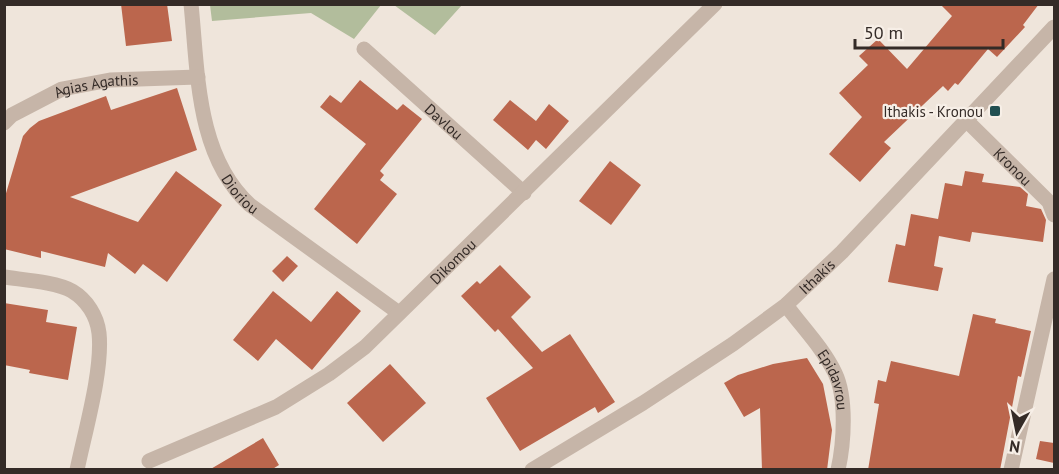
<svg xmlns="http://www.w3.org/2000/svg" width="1059" height="474" font-family="'PT Sans',sans-serif">
	<style>
		.green { fill: #b2bd9c }
		.building { fill: #bb664d }
		.lines { fill: none; stroke-linecap: round; stroke-linejoin: round }
		.street { stroke: #c6b5a8; stroke-width: 15 }
		.poi-dot { fill: #214f51; stroke: #f7efe7; stroke-width: 2 }
		.labels { text-anchor: middle; dominant-baseline: central; stroke-width: 4.5; stroke-linejoin: round; paint-order: stroke }
		.street-label { font-size: 15px; fill: #342b27; stroke: #f7efe7 }
		.poi-label { font-size: 15px; fill: #342b27; stroke: #f7efe7; text-anchor: end }
	</style>
	<rect width="100%" height="100%" fill="#efe5db"/>
	<path class="green" d="M 210,5 L 210,4 L 381,5 L 354,39 L 311,13 L 212,21 Z
		M 394,5 L 462,5 L 435,35 Z"/>
	<path class="building" d="M 121,4 L 167,4 L 172,41 L 126,46 Z
		M 940,4 L 1039,4 L 1023,25 L 1025,27 L 997,57 L 988,49 L 958,85 L 955,83 L 948,91 L 943,86 L 884,142 L 891,148 L 860,182 L 829,154 L 862,117 L 839,93 L 868,65 L 859,56 L 878,39 L 907,69 L 952,16 Z
		M 360,80 L 397,110 L 403,104 L 422,119 L 380,171 L 384,175 L 380,180 L 397,194 L 357,244 L 314,209 L 366,144 L 320,107 L 330,95 L 341,103 Z
		M 177,88 L 197,150 L 70,197 L 138,222 L 176,171 L 222,205 L 167,282 L 143,264 L 135,274 L 108,253 L 105,267 L 41,251 L 41,258 L 4,249 L 4,200 L 23,136 L 30,128 L 39,121 L 106,96 L 111,110 Z
		M 510,100 L 536,121 L 549,104 L 569,121 L 546,149 L 536,140 L 528,150 L 493,120 Z
		M 610,161 L 641,185 L 611,225 L 579,201 Z
		M 965,171 L 984,174 L 982,182 L 1020,187 L 1028,194 L 1026,206 L 1041,209 L 1046,220 L 1043,242 L 972,232 L 970,242 L 939,236 L 934,266 L 943,268 L 938,291 L 888,282 L 896,244 L 905,246 L 911,214 L 938,219 L 945,183 L 962,186 Z
		M 287,256 L 298,266 L 283,282 L 272,271 Z
		M 500,265 L 531,297 L 511,317 L 542,352 L 570,334 L 615,402 L 598,413 L 595,407 L 520,451 L 486,398 L 533,368 L 498,329 L 495,332 L 461,296 L 477,281 L 480,284 Z
		M 273,291 L 311,322 L 337,291 L 361,311 L 312,370 L 276,339 L 258,361 L 233,340 Z
		M 4,303 L 48,310 L 46,322 L 77,327 L 68,380 L 29,373 L 30,370 L 4,365 Z
		M 973,314 L 996,319 L 995,323 L 1031,331 L 1021,377 L 1018,376 L 1000,470 L 868,470 L 879,404 L 874,403 L 878,380 L 886,382 L 891,361 L 959,376 Z
		M 807,358 L 823,384 L 832,430 L 827,470 L 762,470 L 760,408 L 744,417 L 724,383 L 738,375 L 773,364 Z
		M 390,364 L 426,403 L 383,442 L 347,403 Z
		M 263,438 L 279,465 L 271,470 L 209,470 Z
		M 1040,441 L 1054,443 L 1054,463 L 1036,459 Z"/>
	<g class="lines">
		<g class="street">
			<path id="s1" d="M 191,4 C 198,72 196,156 250,205 L 399,313"/>
			<path id="s2" d="M 364,49 L 524,193"/>
			<path id="s3" d="M 966,120 L 1049,202 L 1054,215"/>
			<path id="s4" d="M 4,123 L 12,115 L 62,89 L 110,80 L 198,77"/>
			<path d="M 4,277 C 24,280 56,282 72,291 C 87,300 97,316 99,333 C 103,370 85,431 77,470"/>
			<path id="s5" d="M 786,305 C 802,327 823,348 835,373 C 847,398 844,443 838,470"/>
			<path id="s6" d="M 149,461 L 276,407 L 329,374 L 365,347 L 715,4"/>
			<path id="s7" d="M 532,470 L 643,403 L 733,344 L 786,305 L 842,252 L 1054,27"/>
			<path d="M 1011,470 L 1054,279"/>
		</g>
	</g>
	<rect class="poi-dot" x="989" y="105" width="12" height="12" rx="3"/>
	<g class="labels">
		<g class="street-label">
			<text stroke="none"><textPath href="#s4" startOffset="102">Agias Agathis</textPath></text>
			<text stroke="none"><textPath href="#s2" startOffset="108">Davlou</textPath></text>
			<text stroke="none"><textPath href="#s3" startOffset="66">Kronou</textPath></text>
			<text stroke="none"><textPath href="#s1" startOffset="200">Dioriou</textPath></text>
			<text stroke="none"><textPath href="#s6" startOffset="368">Dikomou</textPath></text>
			<text stroke="none"><textPath href="#s7" startOffset="345">Ithakis</textPath></text>
			<text stroke="none"><textPath href="#s5" startOffset="90">Epidavrou</textPath></text>
		</g>
		<g class="poi-label">
			<text x="983" y="111">Ithakis - Kronou</text>
		</g>
	</g>
	<rect width="1059" height="474" fill="none" stroke="#342b27" stroke-width="12"/>
	<g transform="translate(1017 432) rotate(189)" stroke="#f7efe7" stroke-width="4.5" paint-order="stroke">
	<path d="M0-4.5L10 22L0 15L-10 22Z" fill="#342b27"/>
	<text y="-9" font-size="16" font-weight="bold" text-anchor="middle" fill="#342b27">N</text>
	</g>
	<path d="M855 39v9h148v-9" fill="none" stroke="#342b27" stroke-width="3"/>
	<text x="864" y="39" font-size="18" fill="#342b27" stroke="#f7efe7" stroke-width="4.5" paint-order="stroke">50 m</text>
</svg>
